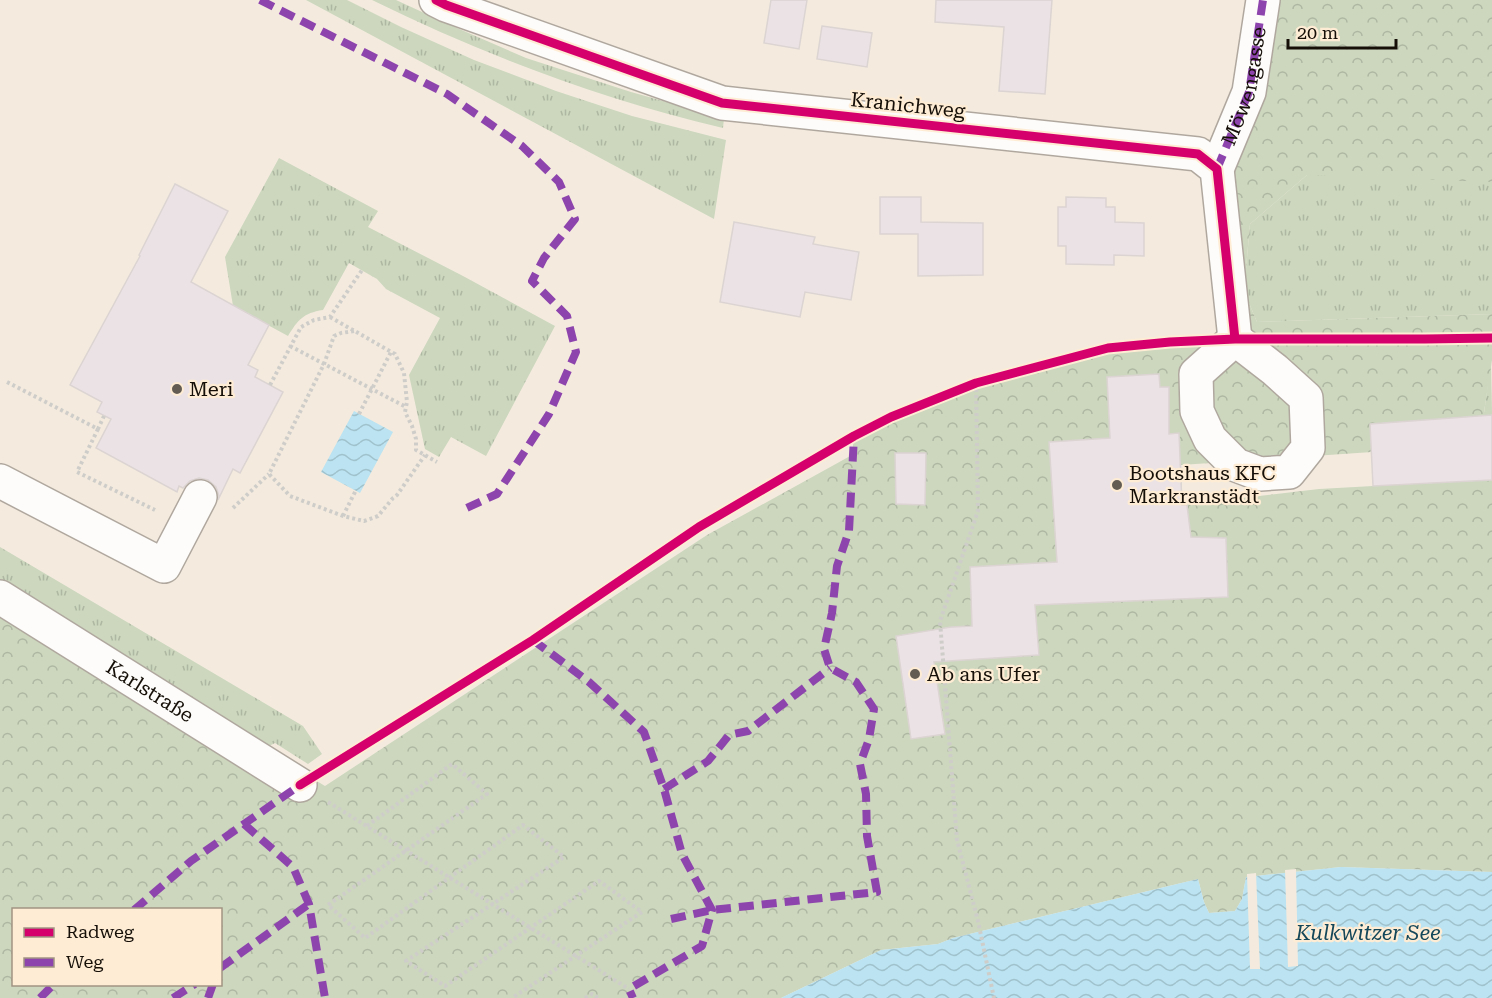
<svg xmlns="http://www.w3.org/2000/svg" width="1492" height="998" font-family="'Roboto Serif',serif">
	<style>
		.grass { fill: url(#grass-tufts) }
		.park { fill: url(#park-crowns); fill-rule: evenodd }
		.water { fill: url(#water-waves) }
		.pier { fill: #f4ebde }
		.building { fill: #ebe2e5; stroke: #dbd4d2; stroke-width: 1.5 }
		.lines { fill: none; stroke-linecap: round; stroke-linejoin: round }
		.minor-casing { stroke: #b0a89f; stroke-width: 36 }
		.path { stroke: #cfcdca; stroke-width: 4; stroke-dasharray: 3 3; stroke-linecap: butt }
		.minor { stroke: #fdfcfa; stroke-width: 33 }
		.quiet { stroke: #8e44ad; stroke-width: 8; stroke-dasharray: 15 8; stroke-linecap: butt }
		.cycleway-casing { stroke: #feecd4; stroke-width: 13 }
		.cycleway { stroke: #d6006c; stroke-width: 9 }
		.poi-dot { fill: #635c53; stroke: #feecd4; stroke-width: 2 }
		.labels { text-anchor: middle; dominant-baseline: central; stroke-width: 4.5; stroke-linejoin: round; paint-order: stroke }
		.street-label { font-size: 20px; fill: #150f08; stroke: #feecd4 }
		.poi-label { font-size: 20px; fill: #150f08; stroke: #feecd4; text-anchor: start }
		.water-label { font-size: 21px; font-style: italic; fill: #144759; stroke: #feecd4 }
	</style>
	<defs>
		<pattern id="grass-tufts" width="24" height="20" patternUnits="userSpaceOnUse" patternTransform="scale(1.5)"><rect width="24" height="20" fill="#ccd7be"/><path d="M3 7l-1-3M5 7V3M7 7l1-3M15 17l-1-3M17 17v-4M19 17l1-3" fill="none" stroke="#aeb7a2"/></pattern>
		<pattern id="park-crowns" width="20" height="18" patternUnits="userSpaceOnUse" patternTransform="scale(1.5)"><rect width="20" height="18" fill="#ccd7be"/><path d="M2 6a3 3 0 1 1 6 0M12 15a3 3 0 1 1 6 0" fill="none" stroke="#aeb7a2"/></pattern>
		<pattern id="water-waves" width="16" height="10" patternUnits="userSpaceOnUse" patternTransform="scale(1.5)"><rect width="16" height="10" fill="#bbe3f1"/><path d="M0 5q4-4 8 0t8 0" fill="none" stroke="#a0c2cd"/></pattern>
	</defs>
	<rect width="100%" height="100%" fill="#f4ebde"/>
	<path class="grass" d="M 306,0 L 347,0 L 401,27 L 474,60 L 556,91 L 632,116 L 726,140 L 714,219 Z
		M 372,0 L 396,0 L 457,28 L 526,58 L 631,92 L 724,118 L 723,128 C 601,99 484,55 372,0 Z
		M 1492,0 L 1492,314 L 1257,322 L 1244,291 L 1250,224 L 1307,175 Z
		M 279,158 L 378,211 L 368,227 L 463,276 L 555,326 L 486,456 L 451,437 L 439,457 L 425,449 L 409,375 L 440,318 L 386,289 L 377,279 L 349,263 L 323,310 C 303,313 298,320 288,336 L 233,306 L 225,257 Z
		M 1491,360 L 1492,412 L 1484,413 Z
		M 0,547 L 303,726 L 322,754 L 308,764 L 275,743 L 269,746 L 0,579 Z"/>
	<path class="park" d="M 1263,0 L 1492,0 L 1492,182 L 1307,175 L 1250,224 L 1244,291 L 1257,322 L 1492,314 L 1492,360 L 1484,412 L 1492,412 L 1492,872 L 1341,867 L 1246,877 L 1242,899 L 1235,911 L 1209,913 L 1204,902 L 1198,879 L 953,938 L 938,944 L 881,950 L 781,998 L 0,998 L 0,592 L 325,786 L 707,535 L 852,455 L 854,436 L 891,417 L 976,383 L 1108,348 L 1170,342 L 1234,338 L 1217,169 ZM 1372,452 L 1373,486 L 1319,489 L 1182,505 L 1181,465 ZM 14,910 L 220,910 L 220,984 L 14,984 Z"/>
	<path class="water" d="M 354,411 L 393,432 L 360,493 L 321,472 Z
		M 1341,867 L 1492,872 L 1492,998 L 781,998 L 881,950 L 938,944 L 953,938 L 1198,879 L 1204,902 L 1209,913 L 1235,911 L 1242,899 L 1246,877 Z"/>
	<path class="pier" d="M 1296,869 L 1298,966 L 1288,967 L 1285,870 Z
		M 1256,873 L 1260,969 L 1250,969 L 1247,874 Z"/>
	<path class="building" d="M 771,0 L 807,0 L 799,49 L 764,43 Z
		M 936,0 L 1052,0 L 1045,94 L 999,91 L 1004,27 L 935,22 Z
		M 822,26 L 872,33 L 867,67 L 817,59 Z
		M 175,184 L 228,211 L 191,282 L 269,325 L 248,365 L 258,370 L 255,377 L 283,392 L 240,473 L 233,469 L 218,500 L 219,496 L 216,487 L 208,480 L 199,478 L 190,481 L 183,488 L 179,486 L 177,492 L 96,448 L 111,419 L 97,412 L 102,402 L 70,385 L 140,256 L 139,255 Z
		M 880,197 L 921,197 L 921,222 L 983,223 L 983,275 L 918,276 L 918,234 L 880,234 Z
		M 1066,197 L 1106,198 L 1106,207 L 1115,207 L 1115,222 L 1144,223 L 1144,256 L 1114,255 L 1114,265 L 1066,264 L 1066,246 L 1058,246 L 1058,207 L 1066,207 Z
		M 734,222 L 815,237 L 813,244 L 859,252 L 851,300 L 805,292 L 800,317 L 720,302 Z
		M 1159,374 L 1160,387 L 1169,387 L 1169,434 L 1179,433 L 1182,505 L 1187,505 L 1191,537 L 1226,538 L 1228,597 L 1035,605 L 1039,655 L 934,662 L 945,734 L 911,739 L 896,636 L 951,627 L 972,626 L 970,567 L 1057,562 L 1049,442 L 1110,438 L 1107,377 Z
		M 1492,415 L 1492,480 L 1373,486 L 1370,424 Z
		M 895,453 L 926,453 L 925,505 L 896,504 Z"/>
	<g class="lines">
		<defs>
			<g id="minor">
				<path d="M 436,0 L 446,5 L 722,103 L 1198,154 L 1217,169 L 1235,339"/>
				<path d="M 1217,169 L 1249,92 L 1263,0"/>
				<path d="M 1235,339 L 1275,370 L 1306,398 L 1308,448 L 1289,472 L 1260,474 L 1236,465 L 1210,439 L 1197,411 L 1196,374 Z"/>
				<path d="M 0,481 L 164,566 L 200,497"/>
				<path id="s1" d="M 0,597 L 300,785"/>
			</g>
		</defs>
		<use href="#minor" class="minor-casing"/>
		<path class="path" d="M 330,317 L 395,354 L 404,373 L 407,402 L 405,412 L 412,426 L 416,439 L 416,450 L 437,462
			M 354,331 L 341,333 L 334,336 L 324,364 L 269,474 L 290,496 L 343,516 L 364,521 L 378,516 L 393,498 L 397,495 L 425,455
			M 290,346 L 406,407
			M 7,382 L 98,429 L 104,416
			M 976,383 L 978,511 L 940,621 L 957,840 L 978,921 L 994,998
			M 270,385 L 301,327 L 314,320 L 330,317 L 362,270
			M 359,414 L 391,352
			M 98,429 L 77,472 L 155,510
			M 233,508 L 269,474
			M 343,516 L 356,490
			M 328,802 L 629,989
			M 367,826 L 452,764 L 487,794 L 328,905 L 365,938 L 523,825 L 564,857 L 406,961 L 445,986 L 599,881 L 642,912 L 512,998
			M 585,998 L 592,994 L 598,998"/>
		<use href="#minor" class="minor"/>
		<g class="quiet">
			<path d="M 260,0 L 447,94 L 522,146 L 559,182 L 575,219 L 544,258 L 532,281 L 567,316 L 576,352 L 549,414 L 497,494 L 460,511"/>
			<path id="s2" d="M 1217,169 L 1249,92 L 1263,0"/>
			<path d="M 533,640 L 589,682 L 644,732 L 664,789 L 682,854 L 712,910 L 702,946 L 629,989 L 633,998"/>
			<path d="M 664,789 L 708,761 L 729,735 L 748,731 L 830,668"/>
			<path d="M 244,824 L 293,867 L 309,904 L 325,998"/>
			<path d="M 134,910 L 191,861 L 300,785"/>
			<path d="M 671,919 L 712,910 L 877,892 L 867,836 L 866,794 L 860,764 L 869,739 L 874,709 L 856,682 L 830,668 L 824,649 L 832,613 L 837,566 L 849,531 L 854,436"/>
			<path d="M 220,968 L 309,904"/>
			<path d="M 40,998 L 54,984"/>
			<path d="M 173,998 L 195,984"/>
			<path d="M 208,998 L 213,984"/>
		</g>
		<defs>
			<path id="cycleway" d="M 436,0 L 446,5 L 722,103 L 1198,154 L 1217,169 L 1235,339
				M 300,785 L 533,640 L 699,527 L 854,436 L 891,417 L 976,383 L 1108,348 L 1170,342 L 1235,339 L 1425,339 L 1492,338"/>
		</defs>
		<use href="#cycleway" class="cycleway-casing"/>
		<use href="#cycleway" class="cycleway"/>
	</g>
	<g class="poi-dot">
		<circle cx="177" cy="389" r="6"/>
		<circle cx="1117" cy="485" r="6"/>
		<circle cx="915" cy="674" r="6"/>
	</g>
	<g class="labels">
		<g class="street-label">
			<text stroke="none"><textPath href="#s2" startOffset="88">Möwengasse</textPath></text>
			<text transform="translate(908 105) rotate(6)">Kranichweg</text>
			<text stroke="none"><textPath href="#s1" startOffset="177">Karlstraße</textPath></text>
		</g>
		<g class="poi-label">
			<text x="189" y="389">Meri</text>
			<text x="1129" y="473">Bootshaus KFC<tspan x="1129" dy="23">Markranstädt</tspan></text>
			<text x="927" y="674">Ab ans Ufer</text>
		</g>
		<g class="water-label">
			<text x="1368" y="933">Kulkwitzer See</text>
		</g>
	</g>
	<rect x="12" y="908" width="210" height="78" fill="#feecd4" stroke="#a19482" stroke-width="1.5"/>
	<rect x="24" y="928" width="30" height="9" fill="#d6006c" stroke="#a19482" stroke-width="1.5"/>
	<text x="66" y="938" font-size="18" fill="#150f08">Radweg</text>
	<rect x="24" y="958" width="30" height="9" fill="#8e44ad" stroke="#a19482" stroke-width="1.5"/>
	<text x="66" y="968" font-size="18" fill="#150f08">Weg</text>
	<path d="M1288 39v9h108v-9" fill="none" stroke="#150f08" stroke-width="3"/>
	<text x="1297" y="39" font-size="18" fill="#150f08" stroke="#feecd4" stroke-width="4.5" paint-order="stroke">20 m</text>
</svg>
